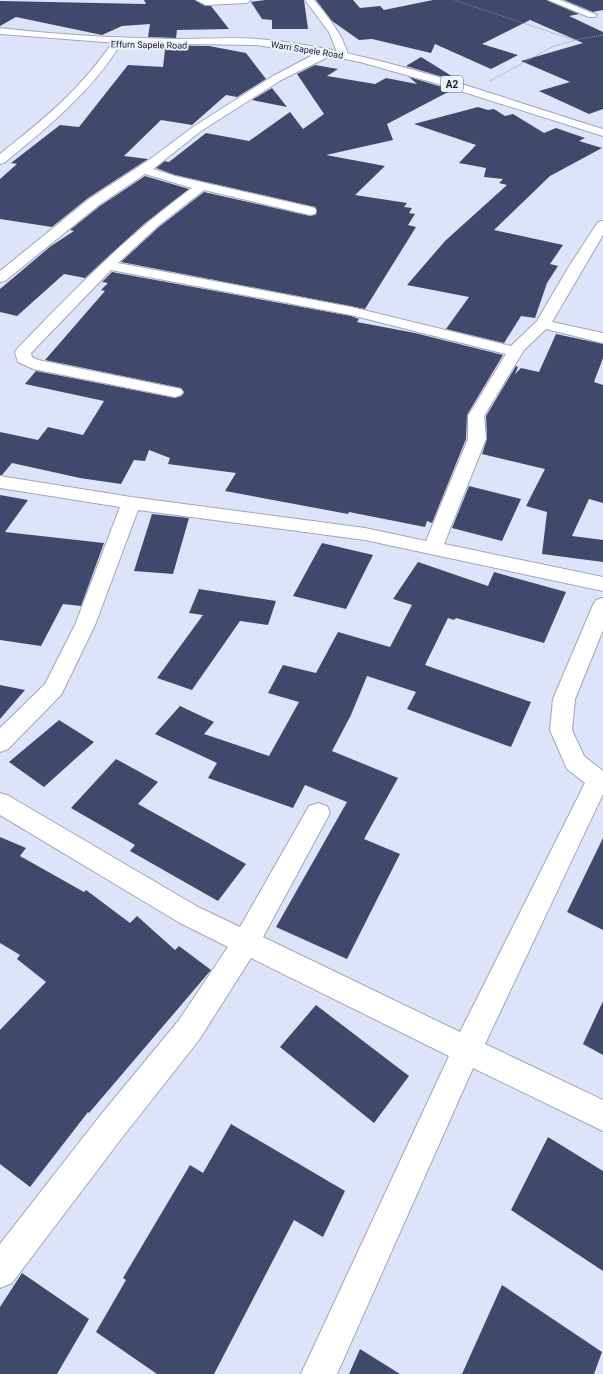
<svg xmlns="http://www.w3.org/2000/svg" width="603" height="1374" font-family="Roboto,sans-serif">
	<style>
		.building { fill: #40486c }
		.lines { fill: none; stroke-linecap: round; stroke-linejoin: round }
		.street-casing { stroke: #a0a6ba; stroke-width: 2 }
		.secondary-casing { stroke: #a0a6ba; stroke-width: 2 }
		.highway-casing { stroke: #a0a6ba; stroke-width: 2 }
		.path { stroke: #9196a5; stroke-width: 1; stroke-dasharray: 1 1; stroke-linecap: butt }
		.street { fill: #fff; fill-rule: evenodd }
		.secondary { fill: #fff; fill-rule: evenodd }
		.highway { fill: #fff; fill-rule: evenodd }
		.labels { text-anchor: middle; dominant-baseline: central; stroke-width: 4; stroke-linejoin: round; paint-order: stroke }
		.far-street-label { font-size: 9px; fill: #1b1d24; stroke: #edf1fe }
		.shield { fill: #edf1fe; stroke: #5a5d65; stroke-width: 1 }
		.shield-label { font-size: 10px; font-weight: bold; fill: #1b1d24 }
	</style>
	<rect width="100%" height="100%" fill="#dde4f9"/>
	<path class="building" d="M 144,0 L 195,0 L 205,6 L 211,6 L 229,29 L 177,30 L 176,38 L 148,37 L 150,24 L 122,26 L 102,35 L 16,17 L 0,26 L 0,1 L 146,4 Z
		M 265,0 L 304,0 L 308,29 L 272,29 L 272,20 L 262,19 L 251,2 Z
		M 316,0 L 353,0 L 360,8 L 380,6 L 384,10 L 433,0 L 547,0 L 579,14 L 569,16 L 603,32 L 603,109 L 589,114 L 539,91 L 570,82 L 521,61 L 583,43 L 530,20 L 482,44 L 518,55 L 491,69 L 435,44 L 431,53 L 372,39 L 359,40 L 332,21 Z
		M 564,0 L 603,0 L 603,10 L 593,12 Z
		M 147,45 L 209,46 L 246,53 L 266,79 L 237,97 L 226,95 L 192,125 L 161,120 L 124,156 L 148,159 L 88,198 L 52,227 L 0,219 L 0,179 L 17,164 L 11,163 L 60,125 L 79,127 L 128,65 L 163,67 L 165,50 Z
		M 421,57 L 463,83 L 406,66 Z
		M 315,65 L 338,69 L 327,76 L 375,84 L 386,78 L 417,84 L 409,77 L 452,90 L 387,124 L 393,140 L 326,155 L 385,166 L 355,195 L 407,203 L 404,207 L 412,208 L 409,213 L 415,214 L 408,225 L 416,227 L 365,309 L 121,262 L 159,227 L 204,192 L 310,216 L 316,214 L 317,211 L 315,207 L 175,175 L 156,168 L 165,161 L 169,162 L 206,133 L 249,141 L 290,112 L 303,129 L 324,114 L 297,74 Z
		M 272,88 L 287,107 L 252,100 Z
		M 478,107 L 488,110 L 494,109 L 505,116 L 513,114 L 544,133 L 556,128 L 585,138 L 579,141 L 602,148 L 550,176 L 494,230 L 563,245 L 550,264 L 558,266 L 547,283 L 535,318 L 521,316 L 504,343 L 446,329 L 469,297 L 407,285 L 445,241 L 507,185 L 499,183 L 503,179 L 484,177 L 486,168 L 459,163 L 476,145 L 414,124 Z
		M 145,176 L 189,189 L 144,224 L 85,278 L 64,274 L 17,316 L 0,312 L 0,289 L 51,246 L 74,231 L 70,230 L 100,206 Z
		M 112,272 L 351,316 L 359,319 L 357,322 L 415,333 L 503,355 L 467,415 L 466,439 L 432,523 L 427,521 L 425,527 L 349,512 L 348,514 L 225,491 L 236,473 L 168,464 L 170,458 L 149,450 L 145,461 L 134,460 L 121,484 L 80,478 L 12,463 L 2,475 L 0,475 L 0,432 L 38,440 L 48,427 L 83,435 L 104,401 L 25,384 L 36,371 L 175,398 L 181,396 L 184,393 L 181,388 L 45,360 L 105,291 L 101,290 L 108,283 L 102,282 Z
		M 556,334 L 603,344 L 603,358 L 594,382 L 603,385 L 603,503 L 589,499 L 572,536 L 603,540 L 603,562 L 542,554 L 547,512 L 526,506 L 545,469 L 482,454 L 487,439 L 486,416 L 516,366 L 518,367 L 515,374 L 521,368 L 539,372 Z
		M 469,486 L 521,499 L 502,541 L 452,528 Z
		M 0,495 L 28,500 L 5,532 L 104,543 L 81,606 L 63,604 L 41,646 L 0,640 Z
		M 152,514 L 189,518 L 173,574 L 134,571 Z
		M 322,543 L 373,555 L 346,609 L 293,596 Z
		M 418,562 L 488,586 L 494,572 L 566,592 L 544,643 L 456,618 L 454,620 L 448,618 L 425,665 L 531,702 L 511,747 L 407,709 L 416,692 L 367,676 L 351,715 L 332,751 L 398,778 L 364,839 L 400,854 L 347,959 L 276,927 L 347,802 L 305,785 L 293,808 L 208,778 L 217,763 L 155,734 L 180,706 L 214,722 L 204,734 L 269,756 L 299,702 L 268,693 L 283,665 L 316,673 L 338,632 L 390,647 L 412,605 L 393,599 Z
		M 199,589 L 276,601 L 268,625 L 240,621 L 192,690 L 157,678 L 203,615 L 189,613 Z
		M 0,685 L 25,690 L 0,719 Z
		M 59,720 L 94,742 L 44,787 L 9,762 Z
		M 116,759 L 158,782 L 138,804 L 246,864 L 218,901 L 130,851 L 135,845 L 71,808 Z
		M 0,837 L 26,848 L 20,856 L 84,892 L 86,890 L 130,923 L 137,916 L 175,950 L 179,946 L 211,970 L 89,1113 L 88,1112 L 30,1187 L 0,1164 L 0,1030 L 46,982 L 17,959 L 20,955 L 0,943 Z
		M 603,838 L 603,930 L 567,912 Z
		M 603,1001 L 603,1055 L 583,1044 Z
		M 316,1005 L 409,1076 L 374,1123 L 280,1047 Z
		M 231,1124 L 345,1191 L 323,1237 L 294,1220 L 214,1374 L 157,1374 L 96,1332 L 126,1280 L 123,1278 L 190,1165 L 203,1173 Z
		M 548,1137 L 603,1171 L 603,1271 L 511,1210 Z
		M 22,1273 L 89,1319 L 57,1374 L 0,1374 L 0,1307 Z
		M 502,1285 L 602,1352 L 594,1374 L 462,1374 Z
		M 360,1349 L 400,1374 L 349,1374 Z"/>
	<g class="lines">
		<defs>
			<path id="street" d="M 196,0 L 251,0 L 247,3 L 206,5 Z
				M 548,0 L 560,0 L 597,15 L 595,17 L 589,17 Z
				M 115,42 L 120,45 C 90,93 48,127 4,163 L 0,164 L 0,154 C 45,118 79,91 112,43 Z
				M 330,49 L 335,52 L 334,54 L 281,80 L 201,131 L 153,169 L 175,176 L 315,208 L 316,211 L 315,214 L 310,215 L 204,190 L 158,226 L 118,263 L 351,307 L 511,346 L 537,321 L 568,268 L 598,222 L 603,221 L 603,235 L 552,322 L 603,333 L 603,343 L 546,329 L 524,350 L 484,416 L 486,439 L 444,544 L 603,577 L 603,591 L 365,540 L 138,510 L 95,625 L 64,689 L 61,695 L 8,749 L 0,752 L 0,728 L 45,684 L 75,625 L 120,507 L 0,488 L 0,476 L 131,497 L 365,528 L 426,541 L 468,439 L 468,416 L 506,354 L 351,315 L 111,270 L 31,353 L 32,357 L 38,360 L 181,389 L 183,392 L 181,395 L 175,397 L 33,369 L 18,362 L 15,352 L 17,349 C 73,291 127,235 192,188 L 145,174 L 99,205 L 5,281 L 0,282 L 0,271 L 89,199 L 149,160 L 193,127 L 273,76 L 313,55 Z
				M 603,598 L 603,630 L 575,699 L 572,730 L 584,756 L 603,771 L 603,794 L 485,1044 L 603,1100 L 603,1131 L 473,1068 L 337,1374 L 301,1374 L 449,1056 L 251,958 L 199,1040 L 121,1139 L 12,1283 L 0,1288 L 0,1244 L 99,1117 L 179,1020 L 228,947 L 180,923 L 0,815 L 0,793 L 9,796 L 198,907 L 240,927 L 309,806 L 318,803 L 327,806 L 330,813 L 263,937 L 460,1032 L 585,783 L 567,769 L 550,730 L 553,699 L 593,605 L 596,600 Z"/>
			<path id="secondary" d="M 305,0 L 314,0 C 328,17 342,33 348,55 L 347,57 L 339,57 L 329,32 Z"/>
			<path id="highway" d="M 0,28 C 59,35 117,38 176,39 C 210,39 244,36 278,41 C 390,56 496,96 603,129 L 603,136 L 438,84 L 360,62 L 320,54 L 256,45 L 117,43 L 0,34 Z"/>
		</defs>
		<use href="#street" class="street-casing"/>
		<use href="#secondary" class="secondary-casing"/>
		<use href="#highway" class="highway-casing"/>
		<path class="path" d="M 454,0 L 574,40
			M 490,81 L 552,47 L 575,40 L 603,35"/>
		<use href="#street" class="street"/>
		<use href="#secondary" class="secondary"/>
		<use href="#highway" class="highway"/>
	</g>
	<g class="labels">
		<g class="far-street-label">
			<text transform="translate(149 45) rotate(1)">Effurn Sapele Road</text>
			<text transform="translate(307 50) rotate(9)">Warri Sapele Road</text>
		</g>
		<rect class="shield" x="441" y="76" width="22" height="16" rx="3"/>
		<g class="shield-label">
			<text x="452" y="84">A2</text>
		</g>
	</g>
</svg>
